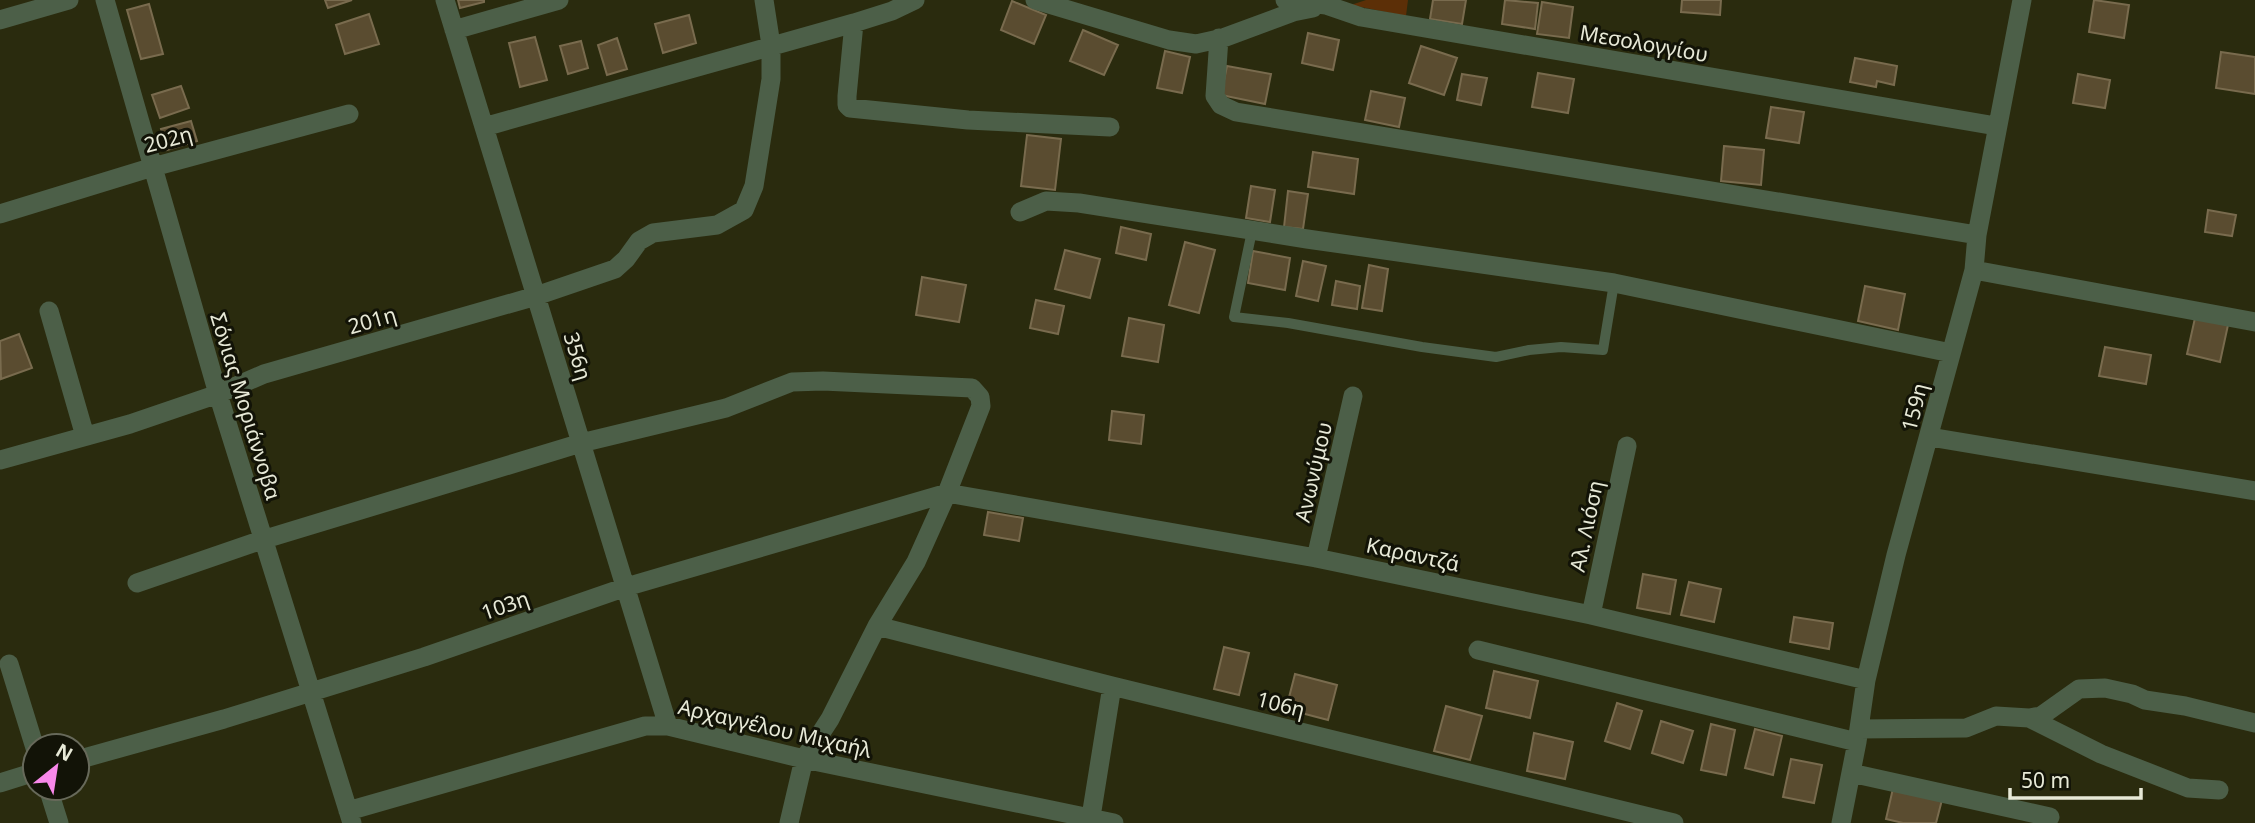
<svg xmlns="http://www.w3.org/2000/svg" width="2255" height="823" font-family="'Noto Sans',sans-serif">
	<style>
		.green { fill: #5c2f07 }
		.building { fill: #5a4c30; stroke: #796b4e; stroke-width: 2 }
		.lines { fill: none; stroke-linecap: round; stroke-linejoin: round }
		.lane { stroke: #4c5f48; stroke-width: 10 }
		.street { stroke: #4c5f48; stroke-width: 19 }
		.labels { text-anchor: middle; dominant-baseline: central; stroke-width: 6; stroke-linejoin: round; paint-order: stroke }
		.street-label { font-size: 21px; fill: #e7e9d7; stroke: #121307 }
	</style>
	<rect width="100%" height="100%" fill="#2a2b0e"/>
	<path class="green" d="M 1366,0 L 1408,0 L 1406,16 L 1351,5 Z"/>
	<path class="building" d="M 325,0 L 352,0 L 328,8 Z
		M 458,0 L 484,0 L 484,2 L 460,8 Z
		M 1433,0 L 1466,0 L 1462,24 L 1430,19 Z
		M 1505,0 L 1538,3 L 1535,29 L 1502,24 Z
		M 1682,0 L 1721,0 L 1720,15 L 1681,12 Z
		M 2094,0 L 2129,5 L 2124,38 L 2089,32 Z
		M 1012,1 L 1046,15 L 1034,44 L 1001,30 Z
		M 1542,2 L 1573,7 L 1569,38 L 1537,34 Z
		M 149,4 L 163,54 L 141,59 L 127,10 Z
		M 369,14 L 379,44 L 345,54 L 336,25 Z
		M 689,15 L 696,43 L 663,53 L 655,24 Z
		M 1083,30 L 1118,45 L 1104,75 L 1070,61 Z
		M 1308,33 L 1339,40 L 1333,70 L 1302,63 Z
		M 535,37 L 547,80 L 520,87 L 509,43 Z
		M 617,38 L 627,69 L 607,75 L 598,45 Z
		M 581,41 L 588,68 L 568,74 L 560,46 Z
		M 1421,46 L 1457,58 L 1444,95 L 1409,83 Z
		M 1165,51 L 1190,57 L 1182,93 L 1157,88 Z
		M 2221,52 L 2255,57 L 2255,94 L 2216,88 Z
		M 1855,58 L 1897,66 L 1894,85 L 1877,81 L 1876,87 L 1850,82 Z
		M 1227,66 L 1271,74 L 1265,104 L 1221,95 Z
		M 1538,73 L 1574,79 L 1568,113 L 1532,107 Z
		M 1462,74 L 1487,78 L 1481,105 L 1457,100 Z
		M 2078,74 L 2110,80 L 2105,108 L 2073,103 Z
		M 181,86 L 189,108 L 160,118 L 152,95 Z
		M 1371,91 L 1405,98 L 1399,127 L 1365,120 Z
		M 1771,107 L 1804,112 L 1799,143 L 1766,138 Z
		M 191,121 L 197,141 L 167,150 L 161,129 Z
		M 1027,135 L 1061,139 L 1055,190 L 1021,186 Z
		M 1724,146 L 1764,150 L 1761,185 L 1721,181 Z
		M 1313,152 L 1358,159 L 1354,194 L 1308,187 Z
		M 1251,186 L 1275,190 L 1270,222 L 1246,218 Z
		M 1288,191 L 1308,194 L 1303,229 L 1284,227 Z
		M 2208,210 L 2236,215 L 2232,236 L 2205,232 Z
		M 1121,227 L 1151,234 L 1146,260 L 1116,253 Z
		M 1185,242 L 1215,250 L 1199,313 L 1169,305 Z
		M 1065,250 L 1100,259 L 1090,298 L 1055,289 Z
		M 1253,251 L 1290,258 L 1285,290 L 1248,283 Z
		M 1303,261 L 1326,266 L 1318,301 L 1296,296 Z
		M 1369,265 L 1388,269 L 1382,311 L 1362,308 Z
		M 922,277 L 966,285 L 959,322 L 916,315 Z
		M 1336,281 L 1360,286 L 1357,309 L 1332,305 Z
		M 1865,286 L 1905,294 L 1898,330 L 1858,321 Z
		M 1036,300 L 1064,306 L 1058,334 L 1030,328 Z
		M 1129,318 L 1164,325 L 1158,362 L 1122,356 Z
		M 2195,318 L 2228,325 L 2220,362 L 2187,354 Z
		M 19,334 L 32,368 L 1,379 L 0,341 Z
		M 2105,347 L 2151,355 L 2146,384 L 2099,376 Z
		M 1112,411 L 1144,415 L 1141,444 L 1109,440 Z
		M 988,512 L 1023,518 L 1019,541 L 984,535 Z
		M 1643,574 L 1676,580 L 1670,614 L 1637,608 Z
		M 1689,582 L 1721,589 L 1714,622 L 1681,615 Z
		M 1794,617 L 1833,623 L 1829,649 L 1790,642 Z
		M 1224,647 L 1249,653 L 1239,695 L 1214,689 Z
		M 1494,671 L 1538,681 L 1530,718 L 1486,708 Z
		M 1295,674 L 1337,685 L 1328,720 L 1286,709 Z
		M 1617,703 L 1642,711 L 1630,749 L 1605,741 Z
		M 1446,706 L 1482,716 L 1470,760 L 1434,751 Z
		M 1661,721 L 1693,731 L 1683,763 L 1652,753 Z
		M 1711,724 L 1735,730 L 1726,775 L 1701,770 Z
		M 1755,729 L 1782,736 L 1773,775 L 1745,768 Z
		M 1534,733 L 1573,742 L 1565,779 L 1527,771 Z
		M 1791,759 L 1822,765 L 1814,803 L 1783,797 Z
		M 1894,784 L 1943,796 L 1936,823 L 1903,823 L 1886,819 Z"/>
	<g class="lines">
		<path class="lane" d="M 1252,231 L 1234,317 L 1288,323 L 1422,347 L 1496,357 L 1529,350 L 1561,347 L 1603,350 L 1614,283"/>
		<path class="street" d="M 105,0 L 218,394 L 352,823
			M 445,0 L 668,726
			M 1035,0 L 1169,40 L 1196,44 L 1223,38 L 1293,12 L 1313,8
			M 1285,0 L 1326,5 L 1361,17 L 1996,126
			M 0,20 L 69,0
			M 854,23 L 847,96 L 847,105 L 850,108 L 968,120 L 1110,127
			M 454,30 L 559,0
			M 1219,38 L 1215,96 L 1221,105 L 1236,112 L 1977,235
			M 484,127 L 854,23 L 892,11 L 915,0
			M 1020,212 L 1046,201 L 1079,203 L 1307,239 L 1614,283 L 1951,353
			M 0,214 L 153,167 L 349,114
			M 1974,270 L 2255,322
			M 49,311 L 85,436
			M 1930,437 L 2255,491
			M 0,460 L 130,424 L 218,394 L 264,374 L 536,296 L 615,269 L 626,259 L 639,241 L 653,233 L 717,225 L 744,210 L 754,186 L 771,79 L 771,45 L 764,0
			M 1316,558 L 1353,396
			M 137,583 L 262,540 L 581,443 L 726,408 L 792,382 L 823,381 L 972,388 L 980,397 L 981,406 L 947,493 L 916,562 L 877,626 L 830,719 L 804,759 L 789,823
			M 1591,615 L 1627,446
			M 877,626 L 1112,686 L 1674,823
			M 1478,650 L 1857,742
			M 9,664 L 35,748
			M 2029,718 L 2101,754 L 2188,788 L 2219,790
			M 1859,729 L 1966,728 L 1996,716 L 2029,718 L 2041,716 L 2079,689 L 2105,688 L 2132,694 L 2145,700 L 2185,706 L 2255,723
			M 77,760 L 224,719 L 424,657 L 626,587 L 947,493 L 1316,558 L 1591,615 L 1866,680
			M 1851,773 L 2050,817
			M 0,783 L 35,772
			M 48,788 L 59,823
			M 348,811 L 645,726 L 668,726 L 804,759 L 1114,823
			M 1090,823 L 1112,686
			M 1841,823 L 1857,742 L 1866,680 L 1896,555 L 1974,270 L 1977,235 L 2022,0"/>
	</g>
	<g class="labels">
		<g class="street-label">
			<text transform="translate(1644 43) rotate(10)">Μεσολογγίου</text>
			<text transform="translate(168 139) rotate(-15)">202η</text>
			<text transform="translate(372 320) rotate(-16)">201η</text>
			<text transform="translate(578 356) rotate(73)">356η</text>
			<text transform="translate(246 406) rotate(73)">Σόνιας Μοριάννοβα</text>
			<text transform="translate(1914 407) rotate(-76)">159η</text>
			<text transform="translate(1313 472) rotate(-77)">Ανωνύμου</text>
			<text transform="translate(1586 526) rotate(-78)">Αλ. Λιόση</text>
			<text transform="translate(1413 554) rotate(12)">Καραντζά</text>
			<text transform="translate(505 605) rotate(-19)">103η</text>
			<text transform="translate(1281 704) rotate(14)">106η</text>
			<text transform="translate(775 728) rotate(13)">Αρχαγγέλου Μιχαήλ</text>
		</g>
	</g>
	<g transform="translate(56 767) rotate(30)"><circle r="33" fill="#121307" stroke="#67695a" stroke-width="2"/>
	<path d="M0-5L12 26L0 18L-12 26Z" fill="#f888ea"/>
	<text y="-10" font-size="19" font-weight="bold" text-anchor="middle" fill="#e7e9d7">N</text>
	</g>
	<path d="M2010 788v10h131v-10" fill="none" stroke="#e7e9d7" stroke-width="3.5"/>
	<text x="2021" y="788" font-size="21" fill="#e7e9d7" stroke="#121307" stroke-width="5" paint-order="stroke">50 m</text>
</svg>
